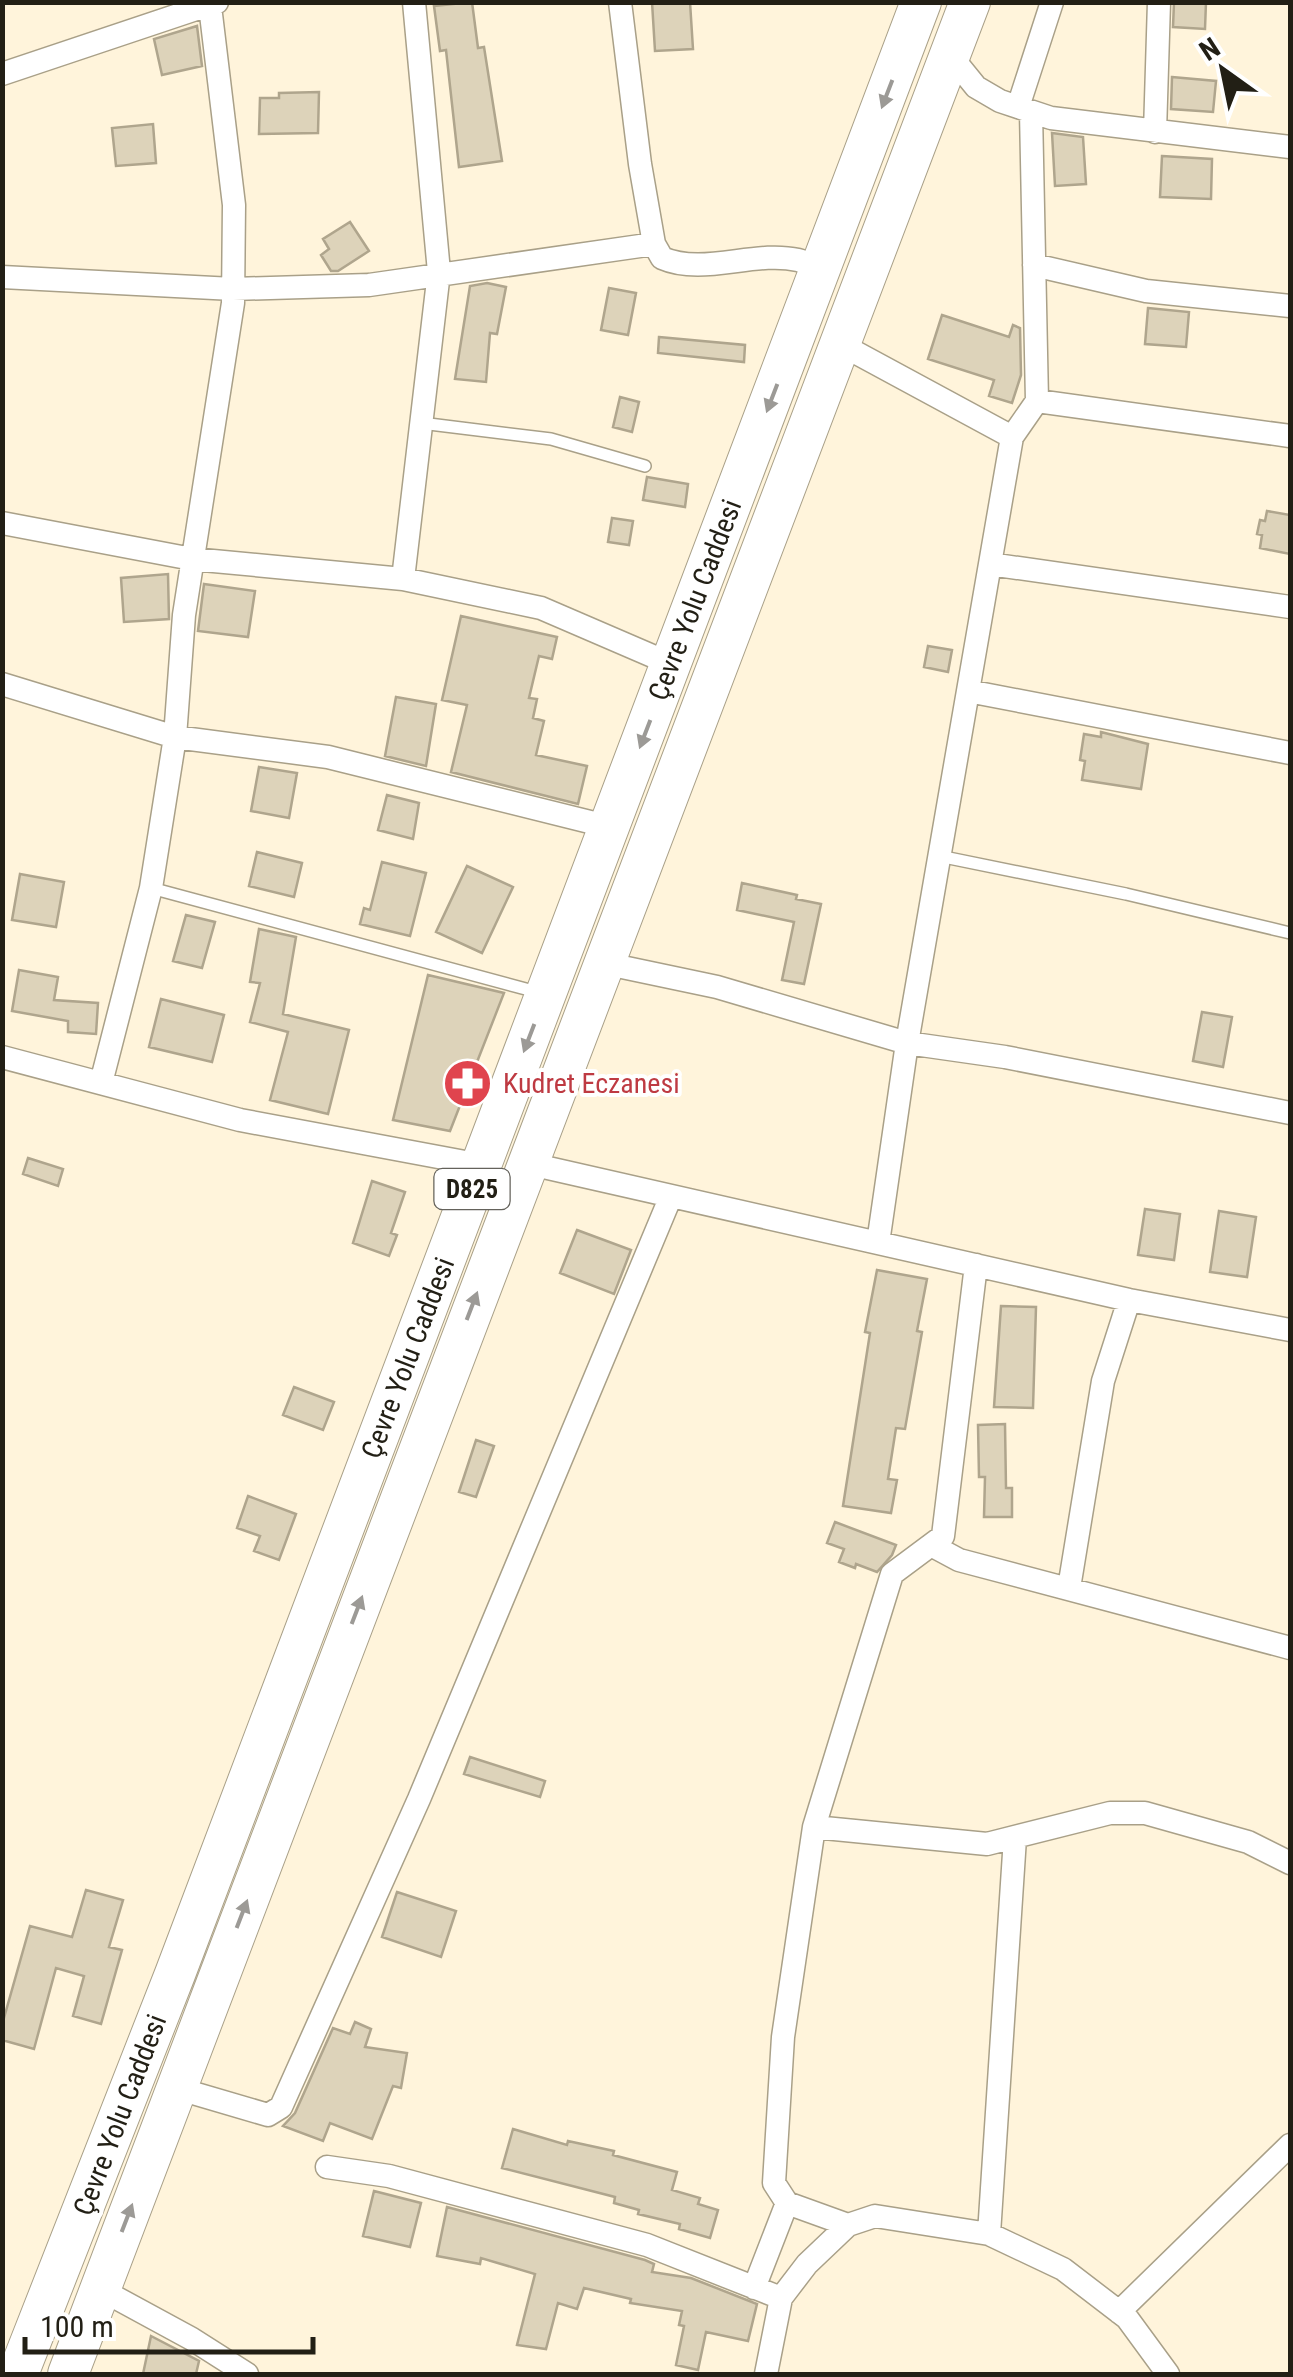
<svg xmlns="http://www.w3.org/2000/svg" width="1293" height="2377" font-family="'Roboto Condensed',sans-serif">
	<style>
		.building { fill: #ddd3ba; stroke: #afa58d; stroke-width: 2.5 }
		.lines { fill: none; stroke-linecap: round; stroke-linejoin: round }
		.lane-casing { stroke: #a9a088; stroke-width: 14 }
		.street-casing { stroke: #a9a088; stroke-width: 25 }
		.highway-casing { stroke: #a9a088; stroke-width: 42 }
		.lane { stroke: #fff; stroke-width: 11 }
		.street { stroke: #fff; stroke-width: 22 }
		.highway { stroke: #fff; stroke-width: 40 }
		.oneway { fill: #9c9a96 }
		.labels { text-anchor: middle; dominant-baseline: central; stroke-width: 8; stroke-linejoin: round; paint-order: stroke }
		.shield { fill: #fff; stroke: #64625b; stroke-width: 2.5 }
		.shield-label { font-size: 25px; font-weight: bold; fill: #221f15 }
		.street-label { font-size: 28px; fill: #221f15; stroke: #fff }
		.health-label { font-size: 28px; fill: #be3a42; stroke: #fff; text-anchor: start }
	</style>
	<rect width="100%" height="100%" fill="#fff4db"/>
	<path class="building" d="M 472,2 L 478,48 L 484,47 L 502,161 L 459,167 L 446,50 L 440,51 L 434,6 Z
		M 652,2 L 690,2 L 693,49 L 655,51 Z
		M 1174,2 L 1206,2 L 1205,29 L 1173,27 Z
		M 197,26 L 202,66 L 162,75 L 154,39 Z
		M 1172,77 L 1216,81 L 1213,112 L 1171,109 Z
		M 319,92 L 318,133 L 259,134 L 260,98 L 279,98 L 279,93 Z
		M 153,124 L 156,163 L 116,166 L 112,128 Z
		M 1052,133 L 1083,137 L 1086,184 L 1055,186 Z
		M 1162,156 L 1212,159 L 1211,199 L 1160,197 Z
		M 350,222 L 369,251 L 338,271 L 331,271 L 321,255 L 329,249 L 323,239 Z
		M 487,283 L 506,287 L 497,334 L 490,333 L 486,382 L 455,379 L 470,286 Z
		M 609,288 L 636,293 L 628,335 L 601,330 Z
		M 1148,308 L 1189,312 L 1186,347 L 1145,344 Z
		M 942,315 L 1009,337 L 1013,325 L 1020,328 L 1021,375 L 1012,403 L 989,396 L 994,380 L 928,359 Z
		M 659,337 L 745,345 L 744,362 L 658,353 Z
		M 620,397 L 639,402 L 632,432 L 613,427 Z
		M 647,477 L 688,484 L 685,507 L 643,500 Z
		M 1267,511 L 1290,515 L 1290,554 L 1260,548 L 1262,535 L 1257,534 L 1260,520 L 1265,521 Z
		M 612,518 L 633,521 L 629,545 L 608,542 Z
		M 168,574 L 169,619 L 124,622 L 121,578 Z
		M 204,584 L 255,591 L 248,637 L 198,631 Z
		M 461,616 L 557,637 L 552,659 L 539,656 L 529,698 L 537,699 L 533,718 L 544,721 L 536,755 L 587,766 L 578,804 L 451,772 L 467,705 L 442,700 Z
		M 928,646 L 952,650 L 948,672 L 924,667 Z
		M 396,697 L 436,704 L 426,766 L 385,756 Z
		M 1101,732 L 1148,744 L 1141,789 L 1082,780 L 1085,761 L 1080,760 L 1084,734 L 1101,737 Z
		M 259,767 L 297,773 L 289,818 L 251,811 Z
		M 387,795 L 419,803 L 413,839 L 378,830 Z
		M 257,852 L 302,863 L 294,897 L 249,886 Z
		M 382,862 L 426,873 L 410,936 L 360,924 L 364,908 L 370,910 Z
		M 467,866 L 513,887 L 482,953 L 436,932 Z
		M 20,874 L 64,882 L 56,927 L 12,920 Z
		M 742,883 L 797,895 L 796,899 L 821,904 L 804,984 L 782,980 L 794,922 L 737,910 Z
		M 186,915 L 215,922 L 202,968 L 173,961 Z
		M 259,929 L 296,937 L 283,1014 L 349,1030 L 328,1114 L 270,1100 L 288,1032 L 250,1022 L 260,983 L 250,982 Z
		M 19,970 L 58,977 L 54,1000 L 98,1003 L 96,1034 L 68,1032 L 68,1021 L 12,1011 Z
		M 428,975 L 504,993 L 450,1131 L 393,1120 Z
		M 161,999 L 224,1015 L 212,1062 L 149,1047 Z
		M 1202,1012 L 1232,1017 L 1223,1067 L 1193,1061 Z
		M 28,1158 L 63,1169 L 58,1186 L 23,1174 Z
		M 372,1181 L 405,1192 L 391,1233 L 397,1235 L 389,1256 L 353,1243 Z
		M 1145,1209 L 1180,1214 L 1174,1260 L 1138,1255 Z
		M 1219,1211 L 1256,1217 L 1247,1277 L 1210,1272 Z
		M 577,1230 L 631,1250 L 614,1294 L 560,1273 Z
		M 877,1270 L 927,1279 L 917,1331 L 922,1332 L 905,1429 L 896,1428 L 888,1479 L 897,1480 L 891,1513 L 843,1506 L 870,1333 L 865,1332 Z
		M 1001,1306 L 1036,1307 L 1033,1408 L 994,1407 Z
		M 294,1387 L 334,1402 L 323,1430 L 283,1415 Z
		M 1005,1424 L 1006,1488 L 1012,1488 L 1012,1517 L 984,1517 L 985,1477 L 979,1477 L 978,1425 Z
		M 476,1440 L 494,1446 L 476,1497 L 459,1492 Z
		M 248,1496 L 296,1514 L 279,1560 L 254,1551 L 260,1536 L 237,1528 Z
		M 835,1522 L 896,1545 L 892,1555 L 877,1572 L 856,1564 L 855,1568 L 839,1562 L 844,1549 L 827,1543 Z
		M 470,1757 L 545,1781 L 540,1797 L 464,1774 Z
		M 86,1890 L 123,1900 L 109,1947 L 122,1950 L 101,2024 L 73,2016 L 84,1976 L 56,1968 L 34,2049 L 2,2040 L 2,2025 L 30,1926 L 72,1937 Z
		M 397,1892 L 456,1911 L 441,1957 L 382,1937 Z
		M 355,2022 L 371,2029 L 365,2047 L 407,2053 L 401,2088 L 393,2086 L 372,2139 L 330,2123 L 323,2141 L 283,2126 L 295,2113 L 333,2028 L 350,2034 Z
		M 513,2129 L 567,2145 L 568,2141 L 614,2151 L 613,2155 L 677,2172 L 672,2190 L 700,2198 L 698,2204 L 718,2210 L 710,2238 L 679,2229 L 680,2224 L 638,2214 L 639,2210 L 614,2203 L 615,2197 L 502,2168 Z
		M 374,2191 L 421,2203 L 410,2247 L 363,2236 Z
		M 447,2207 L 645,2260 L 654,2264 L 652,2272 L 691,2278 L 757,2304 L 748,2341 L 706,2332 L 698,2370 L 676,2365 L 684,2326 L 679,2325 L 682,2311 L 630,2303 L 631,2299 L 584,2288 L 577,2309 L 558,2303 L 546,2349 L 517,2345 L 535,2274 L 481,2258 L 480,2264 L 437,2256 Z
		M 151,2336 L 199,2361 L 196,2374 L 143,2374 Z"/>
	<g class="lines">
		<defs>
			<path id="lane" d="M 421,423 L 551,439 L 645,466
				M 939,856 L 1126,894 L 1290,933
				M 151,888 L 537,992"/>
			<path id="street" d="M 620,2 L 640,164 L 654,244 L 662,258 C 703,276 755,250 798,260 C 806,262 814,266 821,269
				M 950,55 L 976,87 L 1000,101 L 1051,118 L 1290,147
				M 2,74 L 217,2
				M 1018,107 L 1052,2
				M 1155,132 L 1159,2
				M 1034,265 L 1146,291 L 1290,306
				M 2,277 L 233,289 L 369,285 L 654,244
				M 840,344 L 1012,437 L 907,1043 L 878,1243
				M 1037,401 L 1290,436
				M 1012,437 L 1037,401 L 1031,112
				M 2,523 L 192,559 L 403,579 L 541,608 L 671,664
				M 990,564 L 1290,607
				M 403,579 L 439,272 L 414,2
				M 2,684 L 175,737 L 328,757 L 610,827
				M 968,691 L 1290,753
				M 603,963 L 717,987 L 907,1043 L 1005,1057 L 1290,1113
				M 2,1057 L 240,1120 L 481,1165
				M 101,1083 L 151,888 L 175,737 L 184,615 L 233,303 L 234,205 L 210,6
				M 526,1163 L 1129,1300 L 1290,1330
				M 976,1265 L 943,1536 L 892,1574 L 814,1827 L 987,1844 L 1110,1813 L 1145,1813 L 1248,1842 L 1290,1863
				M 931,1545 L 959,1560 L 1290,1648
				M 1069,1588 L 1103,1381 L 1129,1300
				M 814,1827 L 783,2037 L 774,2183 L 787,2203 L 848,2225
				M 176,2088 L 268,2115 L 281,2107 L 419,1799 L 671,1196
				M 327,2167 L 389,2176 L 647,2245 L 781,2298
				M 989,2234 L 1015,1838
				M 754,2288 L 787,2203
				M 100,2289 L 192,2339 L 247,2374
				M 1119,2312 L 1290,2145
				M 766,2374 L 781,2298 L 807,2264 L 848,2225 L 875,2216 L 989,2234 L 1063,2269 L 1127,2318 L 1168,2374"/>
			<path id="highway" d="M 18,2374 L 175,1974 L 921,2
				M 68,2374 L 970,2"/>
		</defs>
		<use href="#lane" class="lane-casing"/>
		<use href="#street" class="street-casing"/>
		<use href="#highway" class="highway-casing"/>
		<use href="#lane" class="lane"/>
		<use href="#street" class="street"/>
		<use href="#highway" class="highway"/>
	</g>
	<defs><path id="oneway-solid" d="M-6-.8H1V-3.2L6.5 0L1 3.2V.8H-6Z" transform="scale(2.5)"/></defs>
	<g class="oneway">
		<use href="#oneway-solid" transform="translate(887 94) rotate(111)"/>
		<use href="#oneway-solid" transform="translate(772 398) rotate(111)"/>
		<use href="#oneway-solid" transform="translate(645 734) rotate(111)"/>
		<use href="#oneway-solid" transform="translate(529 1038) rotate(111)"/>
		<use href="#oneway-solid" transform="translate(472 1306) rotate(-69)"/>
		<use href="#oneway-solid" transform="translate(357 1610) rotate(-69)"/>
		<use href="#oneway-solid" transform="translate(242 1914) rotate(-69)"/>
		<use href="#oneway-solid" transform="translate(127 2218) rotate(-69)"/>
	</g>
	<defs>
		<symbol id="pharmacy-disc" viewBox="-11 -11 22 22"><circle r="9.5" fill="#e0444e" stroke="#fff"/><path d="M-2-6h4v4h4v4h-4v4h-4v-4h-4v-4h4Z" fill="#fff"/></symbol>
	</defs>
	<g fill-rule="evenodd">
		<use href="#pharmacy-disc" x="440" y="1056" width="55" height="55"/>
	</g>
	<g class="labels">
		<rect class="shield" x="434.5" y="1169" width="75" height="40" rx="8"/>
		<g class="shield-label">
			<text x="472" y="1189">D825</text>
		</g>
		<g class="street-label">
			<text transform="translate(695 600) rotate(-69)">Çevre Yolu Caddesi</text>
			<text transform="translate(408 1358) rotate(-69)">Çevre Yolu Caddesi</text>
			<text transform="translate(120 2115) rotate(-69)">Çevre Yolu Caddesi</text>
		</g>
		<g class="health-label">
			<text x="503" y="1083">Kudret Eczanesi</text>
		</g>
	</g>
	<rect width="1293" height="2377" fill="none" stroke="#221f15" stroke-width="10"/>
	<g transform="translate(1223 70) rotate(327)" stroke="#ffffff" stroke-width="8" paint-order="stroke">
	<path d="M0-8L18 38L0 25L-18 38Z" fill="#221f15"/>
	<text y="-15" font-size="28" font-weight="bold" text-anchor="middle" fill="#221f15">N</text>
	</g>
	<path d="M25 2337v15h288v-15" fill="none" stroke="#221f15" stroke-width="5"/>
	<text x="40" y="2337" font-size="30" fill="#221f15" stroke="#ffffff" stroke-width="8" paint-order="stroke">100 m</text>
</svg>
